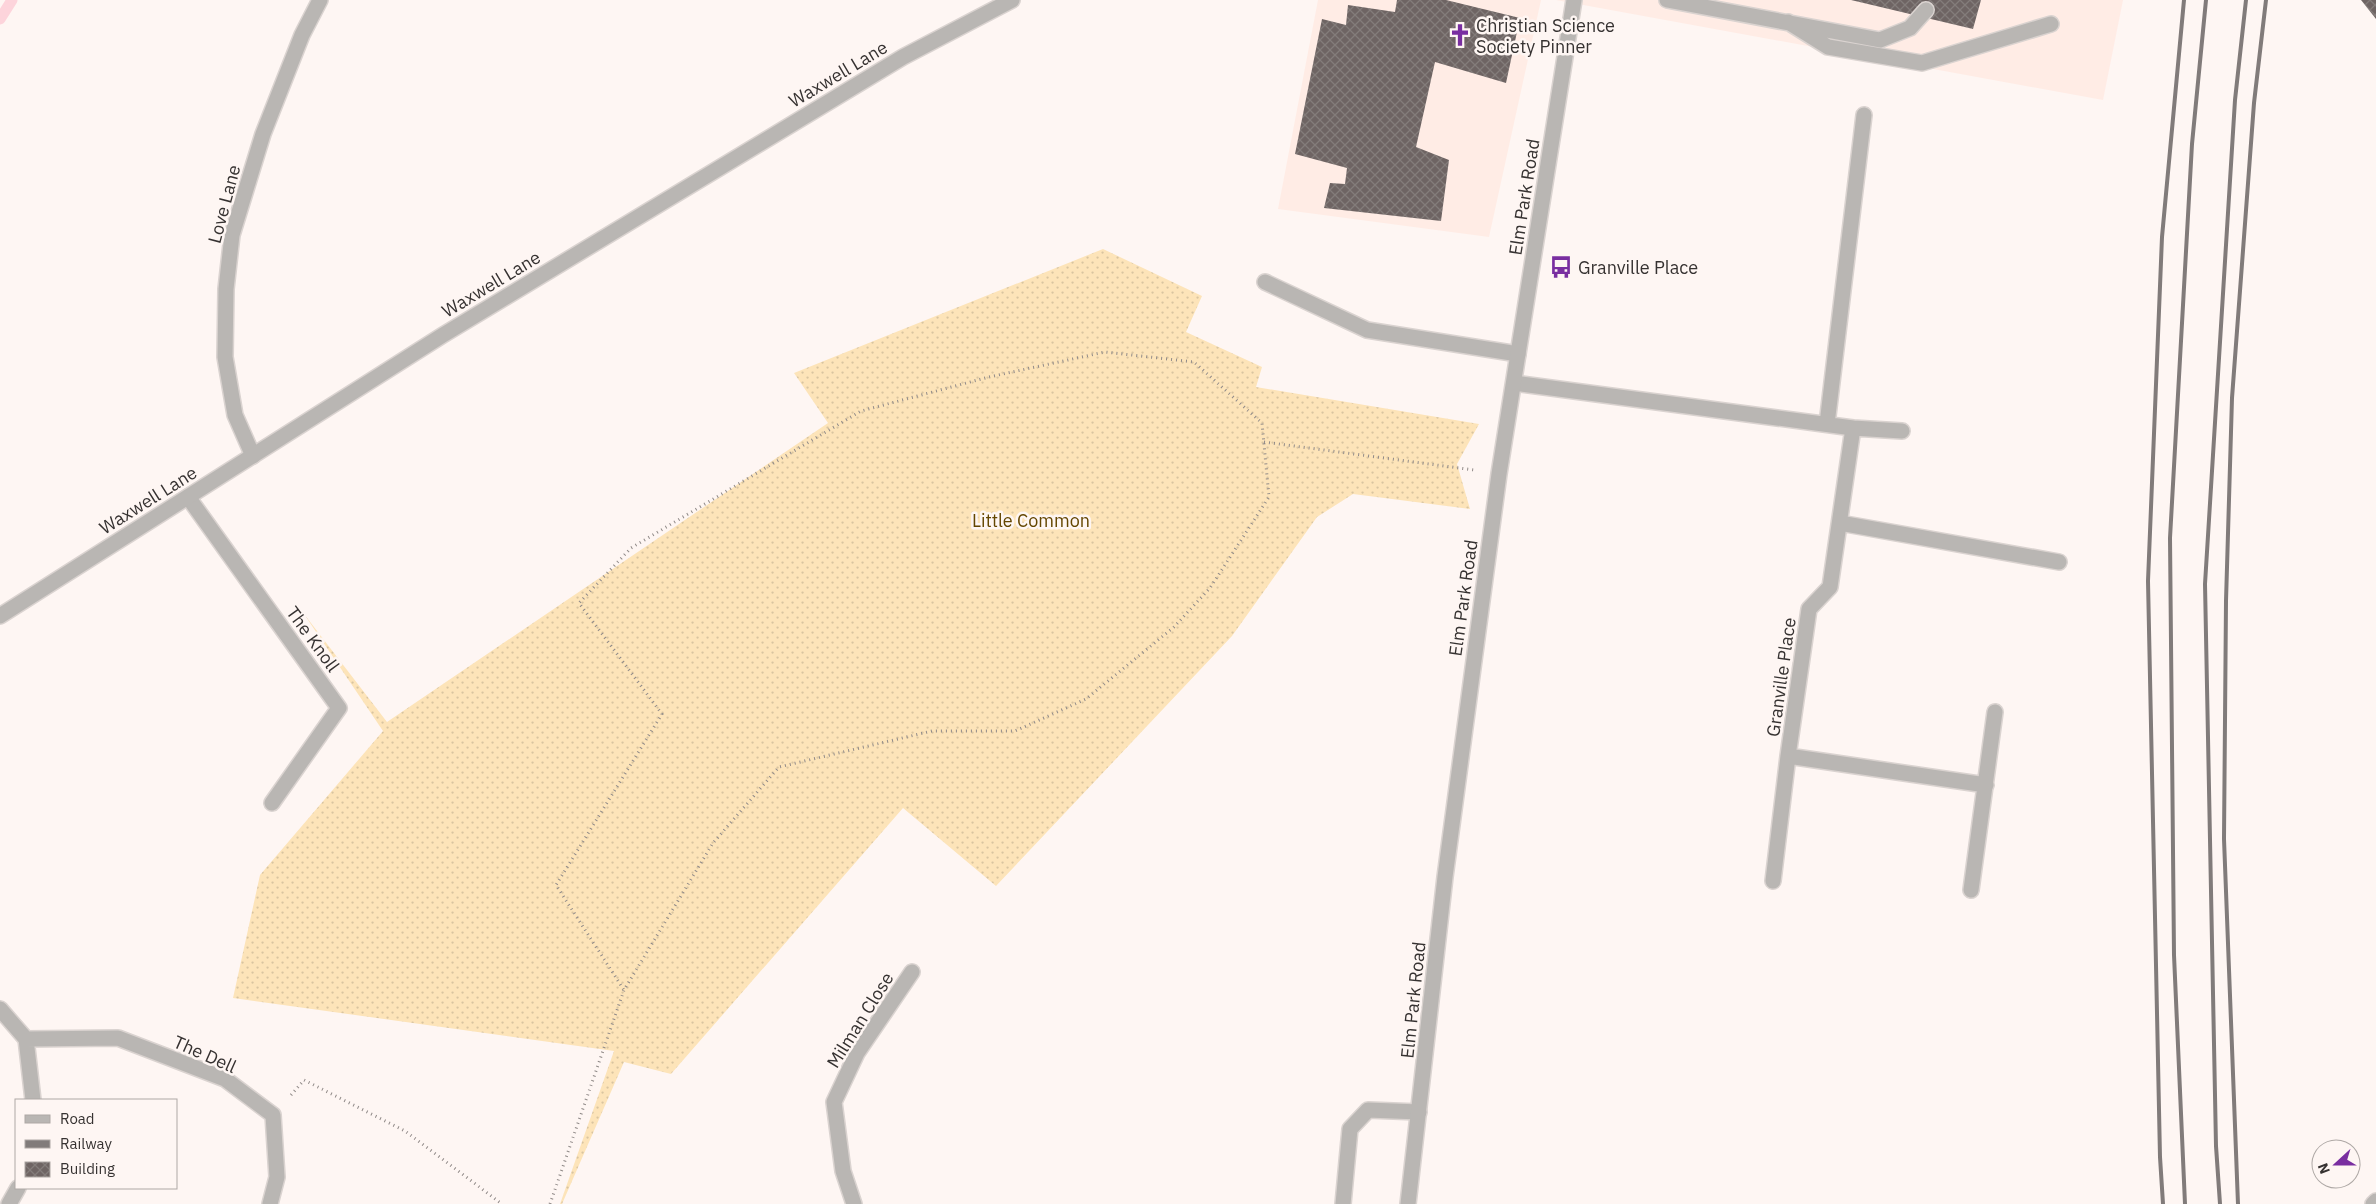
<svg xmlns="http://www.w3.org/2000/svg" width="2376" height="1204" font-family="'IBM Plex Sans',sans-serif">
	<style>
		.built { fill: #ffece5 }
		.grass { fill: url(#grass-dots) }
		.lines { fill: none; stroke-linecap: round; stroke-linejoin: round }
		.stream { stroke: #fdd4db; stroke-width: 11 }
		.building { fill: url(#building-cross-hatch) }
		.service-casing { stroke: #dad3d0; stroke-width: 18 }
		.minor-casing { stroke: #dad3d0; stroke-width: 18 }
		.tertiary-casing { stroke: #dad3d0; stroke-width: 18 }
		.path { stroke: #908a88; stroke-width: 3; stroke-dasharray: 1 4; stroke-linecap: butt }
		.service { stroke: #b9b6b3; stroke-width: 15 }
		.minor { stroke: #b9b6b3; stroke-width: 15 }
		.tertiary { stroke: #b9b6b3; stroke-width: 15 }
		.rail { stroke: #817b7a; stroke-width: 4 }
		.labels { text-anchor: middle; dominant-baseline: central; stroke-width: 5; stroke-linejoin: round; paint-order: stroke }
		.poi-label { font-size: 18px; fill: #363231; stroke: #fef6f3; text-anchor: start }
		.street-label { font-size: 18px; fill: #363231; stroke: #fef6f3 }
		.park-label { font-size: 18px; fill: #644600; stroke: #fef6f3 }
	</style>
	<defs>
		<pattern id="grass-dots" width="8" height="8" patternUnits="userSpaceOnUse" patternTransform="scale(1.25)"><rect width="8" height="8" fill="#fde4b9"/><path d="M2 2h.1M6 6h.1" fill="none" stroke="#d9c4a0" stroke-width="1.8" stroke-linecap="round"/></pattern>
		<pattern id="building-cross-hatch" width="8" height="8" patternUnits="userSpaceOnUse" patternTransform="scale(1.25)"><rect width="8" height="8" fill="#6e6463"/><path d="M0 0l8 8M0 8l8-8" fill="none" stroke="#837c7a"/></pattern>
	</defs>
	<rect width="100%" height="100%" fill="#fef6f3"/>
	<path class="built" d="M 1318,0 L 1541,0 L 1489,237 L 1278,209 Z
		M 1556,0 L 2123,0 L 2103,100 Z"/>
	<path class="grass" d="M 1103,249 L 1202,296 L 1186,332 L 1262,367 L 1256,387 L 1479,424 L 1457,464 L 1470,509 L 1353,494 L 1317,517 L 1232,636 L 996,886 L 903,808 L 671,1074 L 624,1062 L 562,1204 L 560,1204 L 614,1051 L 233,998 L 260,875 L 383,731 L 304,614 L 387,722 L 828,423 L 794,373 Z"/>
	<g class="lines">
		<path class="stream" d="M 0,19 L 12,0"/>
	</g>
	<path class="building" d="M 1397,0 L 1446,0 L 1520,18 L 1506,83 L 1435,62 L 1416,147 L 1449,160 L 1441,221 L 1324,208 L 1330,183 L 1345,184 L 1347,168 L 1295,154 L 1322,19 L 1346,25 L 1348,5 L 1395,12 Z
		M 1851,0 L 1981,0 L 1973,29 Z
		M 2361,0 L 2376,0 L 2376,19 Z"/>
	<g class="lines">
		<defs>
			<path id="service" d="M 1667,0 L 1880,40 L 1910,28 L 1926,10
				M 1788,22 L 1828,47 L 1922,63 L 2051,24
				M 1265,282 L 1367,330 L 1518,354
				M 1514,383 L 1853,428 L 1902,431
				M 1827,424 L 1864,115
				M 188,497 L 339,708 L 272,803
				M 1840,523 L 2059,562
				M 1788,756 L 1986,785
				M 1773,881 L 1788,756 L 1809,609 L 1830,587 L 1853,428
				M 1971,890 L 1995,712"/>
			<path id="minor" d="M 253,456 L 235,415 L 225,357 L 226,289 L 232,235 L 263,134 L 302,35 L 320,0
				M 0,1009 L 26,1039 L 33,1100
				M 26,1039 L 118,1038 L 225,1079 L 273,1115 L 277,1177 L 270,1204
				M 9,1204 L 18,1188
				M 854,1204 L 843,1171 L 834,1102 L 857,1053 L 912,972
				M 1343,1204 L 1350,1129 L 1368,1110 L 1419,1112
				M 2373,1204 L 2376,1201"/>
			<path id="tertiary" d="M 0,616 L 443,335 L 903,57 L 1012,0
				M 1408,1204 L 1445,877 L 1499,474 L 1574,0"/>
		</defs>
		<use href="#service" class="service-casing"/>
		<use href="#minor" class="minor-casing"/>
		<use href="#tertiary" class="tertiary-casing"/>
		<path class="path" d="M 1264,442 L 1474,470
			M 291,1095 L 304,1080 L 405,1131 L 502,1204
			M 550,1204 L 624,990 L 713,843 L 779,767 L 932,731 L 1015,731 L 1086,699 L 1174,627 L 1210,588 L 1269,497 L 1262,423 L 1194,362 L 1105,352 L 989,377 L 861,411 L 631,548 L 579,603 L 662,714 L 556,885 L 624,990"/>
		<use href="#service" class="service"/>
		<use href="#minor" class="minor"/>
		<use href="#tertiary" class="tertiary"/>
		<path class="rail" d="M 2163,1204 L 2160,1157 L 2148,581 L 2162,237 L 2184,0
			M 2185,1204 L 2174,955 L 2170,538 L 2192,144 L 2206,0
			M 2220,1204 L 2216,1146 L 2205,584 L 2235,100 L 2246,0
			M 2238,1204 L 2224,839 L 2226,601 L 2232,398 L 2254,103 L 2266,0"/>
	</g>
	<defs>
		<symbol id="church-bare" viewBox="-9 -9 18 18"><path d="M-1.2-6h2.4v3.5h3.3v2.4h-3.3V6h-2.4V-.1h-3.3v-2.4h3.3Z" fill="#792ea0" stroke="#fef6f3" stroke-width="2.5" paint-order="stroke"/></symbol>
		<symbol id="bus-bare" viewBox="-9 -9 18 18"><path d="M-5-6H5V4H4V6H2V4H-2V6H-4V4H-5ZM-3.5-4V0h7V-4ZM-3.5 1.2v1.5H-2V1.2ZM2 1.2v1.5H3.5V1.2Z" fill="#792ea0" stroke="#fef6f3" stroke-width="2.5" paint-order="stroke"/></symbol>
	</defs>
	<g fill-rule="evenodd">
		<use href="#church-bare" x="1444" y="19" width="32" height="32"/>
		<use href="#bus-bare" x="1545" y="251" width="32" height="32"/>
	</g>
	<g class="labels">
		<g class="poi-label">
			<text x="1476" y="25">Christian Science<tspan x="1476" dy="21">Society Pinner</tspan></text>
			<text x="1578" y="267">Granville Place</text>
		</g>
		<g class="street-label">
			<text transform="translate(838 74) rotate(-31)">Waxwell Lane</text>
			<text transform="translate(1524 197) rotate(-81)">Elm Park Road</text>
			<text transform="translate(224 204) rotate(-75)">Love Lane</text>
			<text transform="translate(491 284) rotate(-31)">Waxwell Lane</text>
			<text transform="translate(148 500) rotate(-32)">Waxwell Lane</text>
			<text transform="translate(1463 598) rotate(-82)">Elm Park Road</text>
			<text transform="translate(313 639) rotate(54)">The Knoll</text>
			<text transform="translate(1781 677) rotate(-82)">Granville Place</text>
			<text transform="translate(1413 1000) rotate(-84)">Elm Park Road</text>
			<text transform="translate(860 1020) rotate(-58)">Milman Close</text>
			<text transform="translate(205 1054) rotate(24)">The Dell</text>
		</g>
		<g class="park-label">
			<text x="1031" y="520">Little Common</text>
		</g>
	</g>
	<rect x="15" y="1099" width="162" height="90" fill="#fef6f3" stroke="#aea8a5"/>
	<rect x="25" y="1115" width="25" height="8" fill="#b9b6b3" stroke="#aea8a5"/>
	<text x="60" y="1124" font-size="15" fill="#363231">Road</text>
	<rect x="25" y="1140" width="25" height="8" fill="#817b7a" stroke="#aea8a5"/>
	<text x="60" y="1149" font-size="15" fill="#363231">Railway</text>
	<rect x="25" y="1162" width="25" height="15" fill="url(#building-cross-hatch)" stroke="#aea8a5"/>
	<text x="60" y="1174" font-size="15" fill="#363231">Building</text>
	<g transform="translate(2336 1164) rotate(249)"><circle r="24" fill="#fef6f3" stroke="#aea8a5"/>
	<path d="M0-4L9 19L0 12L-9 19Z" fill="#792ea0"/>
	<text y="-8" font-size="14" font-weight="bold" text-anchor="middle" fill="#363231">N</text>
	</g>
</svg>
